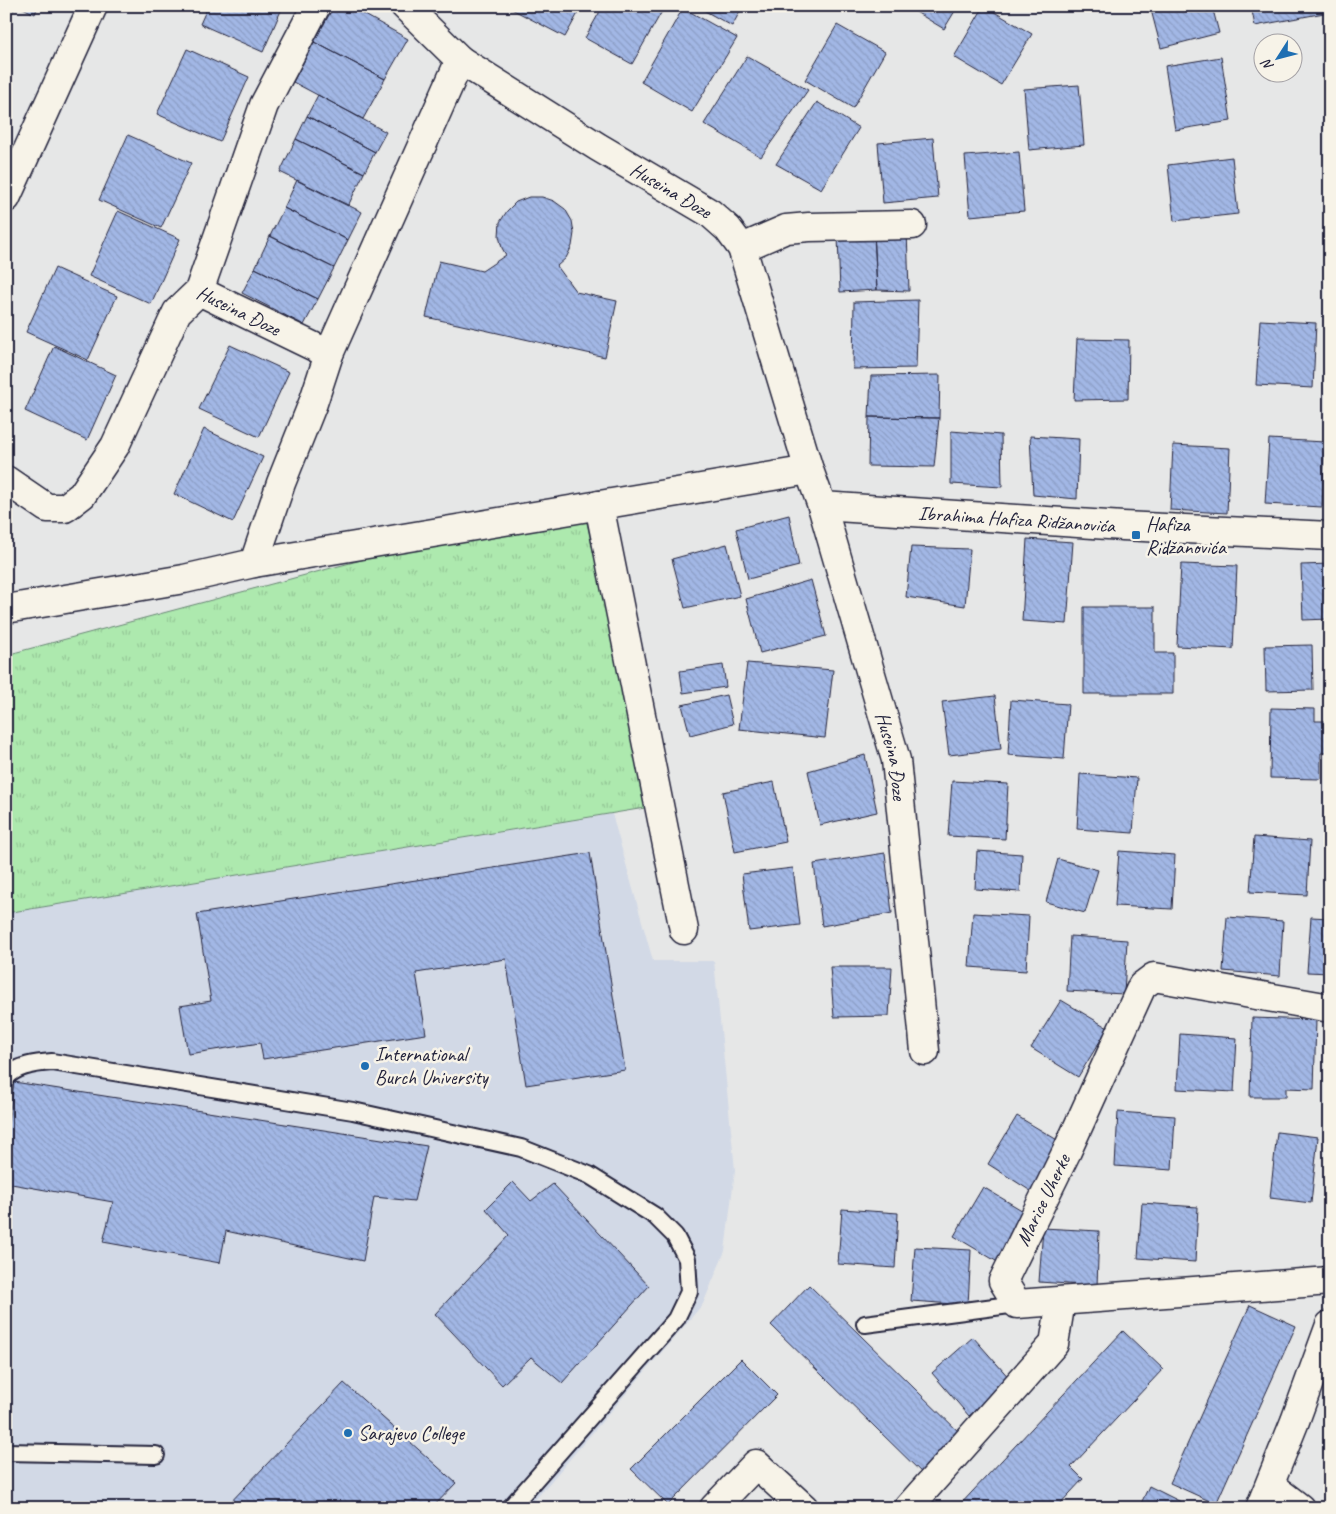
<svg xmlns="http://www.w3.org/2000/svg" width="1336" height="1514" font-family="Caveat,sans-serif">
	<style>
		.built { fill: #d2d9e6 }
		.grass { fill: url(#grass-tufts); stroke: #688674 }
		.building { fill: url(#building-back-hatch); stroke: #22223b }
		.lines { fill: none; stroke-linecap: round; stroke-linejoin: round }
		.service-casing { stroke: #22223b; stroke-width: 20 }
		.minor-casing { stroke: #22223b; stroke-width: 31 }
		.service { stroke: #f7f3e8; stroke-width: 16 }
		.minor { stroke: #f7f3e8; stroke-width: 28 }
		.poi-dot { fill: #1f6fb2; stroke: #f7f3e8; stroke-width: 2 }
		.labels { text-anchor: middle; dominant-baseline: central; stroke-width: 5; stroke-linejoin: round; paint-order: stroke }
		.street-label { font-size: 20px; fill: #22223b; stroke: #f7f3e8 }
		.poi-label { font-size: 20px; fill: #22223b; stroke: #f7f3e8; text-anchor: start }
	</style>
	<defs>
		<pattern id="grass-tufts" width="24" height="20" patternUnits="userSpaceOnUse" patternTransform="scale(1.25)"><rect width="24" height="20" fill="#ade9ae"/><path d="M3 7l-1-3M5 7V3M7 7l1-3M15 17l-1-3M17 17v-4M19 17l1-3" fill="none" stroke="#95c897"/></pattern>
		<pattern id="building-back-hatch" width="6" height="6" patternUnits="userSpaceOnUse" patternTransform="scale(1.25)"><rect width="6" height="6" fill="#a2b7e5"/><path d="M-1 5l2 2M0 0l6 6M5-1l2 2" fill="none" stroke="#8b9dc5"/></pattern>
	</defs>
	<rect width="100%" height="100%" fill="#e6e7e7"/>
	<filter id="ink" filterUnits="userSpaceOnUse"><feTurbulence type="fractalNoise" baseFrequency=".02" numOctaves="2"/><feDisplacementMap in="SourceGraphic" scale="10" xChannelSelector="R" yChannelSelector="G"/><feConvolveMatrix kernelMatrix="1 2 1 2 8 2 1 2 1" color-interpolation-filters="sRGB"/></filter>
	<g filter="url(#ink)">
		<path class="built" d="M 612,814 L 653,961 L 714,961 L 735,1170 L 725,1251 L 703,1304 L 528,1508 L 6,1508 L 6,913 Z"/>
		<path class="grass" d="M 582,501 L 651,807 L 6,913 L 6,655 Z"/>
		<path class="building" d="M 6,6 L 15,6 L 6,26 Z
			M 19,6 L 38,6 L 35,14 Z
			M 208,6 L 283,6 L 263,52 L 200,24 Z
			M 334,6 L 349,6 L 408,39 L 385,79 L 314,42 Z
			M 506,6 L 582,6 L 565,37 Z
			M 603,6 L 665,6 L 632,64 L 585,38 Z
			M 696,6 L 743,6 L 732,26 Z
			M 906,6 L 958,6 L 944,29 Z
			M 984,6 L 1032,34 L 1001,85 L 954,57 Z
			M 1150,6 L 1212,6 L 1219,33 L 1161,48 Z
			M 1251,6 L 1322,6 L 1324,13 L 1255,26 Z
			M 683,8 L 737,38 L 692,112 L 641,82 Z
			M 837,25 L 885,52 L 853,108 L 805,80 Z
			M 314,42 L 385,79 L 363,119 L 293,82 Z
			M 187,49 L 249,77 L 220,142 L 157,114 Z
			M 747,56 L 808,90 L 761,157 L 704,124 Z
			M 1221,57 L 1231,121 L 1175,130 L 1165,66 Z
			M 1079,85 L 1084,145 L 1029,150 L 1024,89 Z
			M 318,95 L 386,132 L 375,152 L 307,116 Z
			M 817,102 L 859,128 L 821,189 L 776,164 Z
			M 307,116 L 375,152 L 364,173 L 296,139 Z
			M 128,135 L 191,163 L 161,228 L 99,200 Z
			M 933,138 L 938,198 L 883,203 L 878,143 Z
			M 296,139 L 364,173 L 348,206 L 280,172 Z
			M 1019,152 L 1024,211 L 970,216 L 965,156 Z
			M 1232,157 L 1238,214 L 1174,221 L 1168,165 Z
			M 297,180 L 362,212 L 348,240 L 284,208 Z
			M 529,197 L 542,197 L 554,201 L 565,209 L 572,221 L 574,233 L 572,246 L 566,258 L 557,266 L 576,292 L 617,301 L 605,357 L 426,317 L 439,261 L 482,271 L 506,255 L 502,248 L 499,236 L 500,222 L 507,211 L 516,202 Z
			M 284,208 L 348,240 L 334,268 L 270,236 Z
			M 118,211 L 180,239 L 151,304 L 89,276 Z
			M 907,230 L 909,291 L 877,290 L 874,232 Z
			M 874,232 L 877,290 L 840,292 L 838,236 Z
			M 270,236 L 334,268 L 318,299 L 255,268 Z
			M 55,268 L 117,296 L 88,360 L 26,332 Z
			M 255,268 L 318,299 L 304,325 L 242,293 Z
			M 918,300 L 916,368 L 853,369 L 854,302 Z
			M 1260,320 L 1316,323 L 1313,388 L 1256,385 Z
			M 1077,339 L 1129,340 L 1128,399 L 1074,400 Z
			M 230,345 L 289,372 L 259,437 L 199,409 Z
			M 54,346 L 116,375 L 87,440 L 25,411 Z
			M 940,375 L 939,418 L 869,417 L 871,376 Z
			M 869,417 L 939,418 L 934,467 L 868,466 Z
			M 204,429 L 263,457 L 233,522 L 174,494 Z
			M 951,431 L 1001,435 L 1002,487 L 951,484 Z
			M 1030,436 L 1079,439 L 1077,499 L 1033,495 Z
			M 1269,439 L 1325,442 L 1322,507 L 1265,504 Z
			M 1173,445 L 1230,448 L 1227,513 L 1170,510 Z
			M 789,515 L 799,566 L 748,579 L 736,529 Z
			M 1027,539 L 1073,542 L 1067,624 L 1022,621 Z
			M 727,544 L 740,596 L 685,608 L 672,559 Z
			M 911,547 L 970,549 L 965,606 L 906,597 Z
			M 1181,564 L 1237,566 L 1233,649 L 1177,646 Z
			M 1330,564 L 1330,619 L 1303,620 L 1301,565 Z
			M 811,580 L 826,636 L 760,653 L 746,599 Z
			M 1084,607 L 1155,607 L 1155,653 L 1173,653 L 1173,694 L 1084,694 Z
			M 1312,645 L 1313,690 L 1266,691 L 1265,646 Z
			M 747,663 L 833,670 L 825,738 L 739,729 Z
			M 723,665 L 726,687 L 683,693 L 680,671 Z
			M 726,695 L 733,724 L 690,735 L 682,705 Z
			M 995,696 L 1001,749 L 949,755 L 942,702 Z
			M 1011,700 L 1068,704 L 1064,759 L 1008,755 Z
			M 1271,708 L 1315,709 L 1315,721 L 1330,721 L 1330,753 L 1321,753 L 1321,779 L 1270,778 Z
			M 865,755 L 877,812 L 820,825 L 808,771 Z
			M 1080,774 L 1137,778 L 1133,833 L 1077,829 Z
			M 952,781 L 1008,784 L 1005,839 L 948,836 Z
			M 774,782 L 786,842 L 735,852 L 723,792 Z
			M 1254,837 L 1310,841 L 1307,895 L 1250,892 Z
			M 977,851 L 1022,854 L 1020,892 L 975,889 Z
			M 1119,851 L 1175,855 L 1172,909 L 1115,906 Z
			M 590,853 L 625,1070 L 526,1085 L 506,959 L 416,973 L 426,1034 L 263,1059 L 260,1043 L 188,1054 L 180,1006 L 211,1001 L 197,914 Z
			M 885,853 L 892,913 L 822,926 L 814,864 Z
			M 1058,859 L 1098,870 L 1085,913 L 1046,902 Z
			M 793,868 L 800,925 L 749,931 L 742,874 Z
			M 973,913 L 1029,916 L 1026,971 L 969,967 Z
			M 1227,917 L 1283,921 L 1280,976 L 1223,971 Z
			M 1311,917 L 1330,918 L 1330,973 L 1307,972 Z
			M 1070,936 L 1127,940 L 1124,994 L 1067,991 Z
			M 830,967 L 892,967 L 889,1016 L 834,1017 Z
			M 1061,1000 L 1108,1028 L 1078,1077 L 1031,1048 Z
			M 1252,1018 L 1316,1020 L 1314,1089 L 1286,1088 L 1286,1097 L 1250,1097 Z
			M 1180,1034 L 1237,1038 L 1234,1092 L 1177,1089 Z
			M 14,1082 L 427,1146 L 414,1201 L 374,1197 L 363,1261 L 226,1231 L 220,1263 L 103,1242 L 113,1202 L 6,1183 L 6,1137 Z
			M 1118,1112 L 1175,1116 L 1172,1170 L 1115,1166 Z
			M 1017,1116 L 1064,1144 L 1034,1193 L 988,1164 Z
			M 1277,1132 L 1318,1137 L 1311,1203 L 1270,1198 Z
			M 513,1182 L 531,1201 L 553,1184 L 649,1286 L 562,1383 L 531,1357 L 502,1385 L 435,1314 L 509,1235 L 486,1209 Z
			M 983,1187 L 1030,1215 L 1001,1264 L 954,1236 Z
			M 1142,1203 L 1198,1207 L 1195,1262 L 1138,1258 Z
			M 842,1209 L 898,1213 L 895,1268 L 838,1264 Z
			M 1043,1228 L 1099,1231 L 1097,1286 L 1039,1282 Z
			M 915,1247 L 971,1250 L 968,1305 L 911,1301 Z
			M 809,1285 L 967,1440 L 928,1479 L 771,1325 Z
			M 1250,1305 L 1296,1326 L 1216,1504 L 1170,1483 Z
			M 1123,1331 L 1163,1369 L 1071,1467 L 1083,1479 L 1056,1508 L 957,1508 Z
			M 973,1337 L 1011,1380 L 969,1416 L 932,1373 Z
			M 741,1359 L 777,1395 L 668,1505 L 631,1469 Z
			M 344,1383 L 456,1483 L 432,1508 L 225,1508 Z
			M 1149,1486 L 1193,1508 L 1139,1508 Z"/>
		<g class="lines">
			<defs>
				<path id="service" d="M 6,1078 C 16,1065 38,1063 52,1062 L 353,1111 L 521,1148 L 589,1175 L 655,1216 L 675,1236 L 687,1259 L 689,1292 L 676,1319 L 510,1508
					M 865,1324 L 1017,1304
					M 6,1452 L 156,1455"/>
				<g id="minor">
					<path id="s1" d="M 405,6 L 460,60 L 598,147 L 710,213 L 728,229 L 742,248 L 809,470 L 822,506 L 896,760 L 925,1051"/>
					<path d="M 6,198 L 93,6"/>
					<path d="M 742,248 L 786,229 L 809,227 L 912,225"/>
					<path id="s2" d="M 199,291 L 329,354"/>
					<path d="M 6,480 L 47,508 L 65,508 L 82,495 L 115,446 L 177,312 L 199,291 L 264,105 L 316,6"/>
					<path d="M 599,505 L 684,930"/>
					<path id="s3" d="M 822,506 L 1123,526 L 1330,536"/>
					<path d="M 254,563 L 281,483 L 313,403 L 329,354 L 460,60"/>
					<path d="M 6,609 L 184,579 L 254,563 L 809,470"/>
					<path d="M 1330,1008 L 1154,977 L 1142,986 L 1067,1151 L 1003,1281 L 1017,1304 L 1330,1281"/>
					<path d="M 1270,1485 L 1300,1508"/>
					<path d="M 714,1508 L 756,1464 L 804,1508"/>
					<path d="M 908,1508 L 1054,1344 L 1061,1301"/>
					<path d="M 1260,1508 L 1295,1421 L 1330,1325"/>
				</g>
			</defs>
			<use href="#service" class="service-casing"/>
			<use href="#minor" class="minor-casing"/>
			<use href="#service" class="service"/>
			<use href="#minor" class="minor"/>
		</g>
	</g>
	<g class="poi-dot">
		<rect x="1131" y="530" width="10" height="10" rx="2.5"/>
		<circle cx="365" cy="1066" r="5"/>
		<circle cx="348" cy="1433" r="5"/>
	</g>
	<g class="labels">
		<g class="street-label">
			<text stroke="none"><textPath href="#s1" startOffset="325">Huseina Đoze</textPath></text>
			<text stroke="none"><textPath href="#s2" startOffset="44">Huseina Đoze</textPath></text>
			<text stroke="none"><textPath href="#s3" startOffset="195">Ibrahima Hafiza Ridžanovića</textPath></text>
			<text stroke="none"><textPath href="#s1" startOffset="948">Huseina Đoze</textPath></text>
			<text transform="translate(1043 1200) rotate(-64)">Marice Uherke</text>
		</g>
		<g class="poi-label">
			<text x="1146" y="524">Hafiza<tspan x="1146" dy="23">Ridžanovića</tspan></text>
			<text x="375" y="1054">International<tspan x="375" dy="23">Burch University</tspan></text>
			<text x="358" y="1433">Sarajevo College</text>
		</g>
	</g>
	<rect width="1336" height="1514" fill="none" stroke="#f7f3e8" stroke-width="25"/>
	<rect x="12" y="12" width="1311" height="1489" fill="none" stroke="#22223b" stroke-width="2" filter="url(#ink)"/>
	<g transform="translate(1278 58) rotate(234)"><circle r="24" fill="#f7f3e8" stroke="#a29fa3"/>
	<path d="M0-4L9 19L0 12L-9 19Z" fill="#1f6fb2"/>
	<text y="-8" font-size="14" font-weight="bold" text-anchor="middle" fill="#22223b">N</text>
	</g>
</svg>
